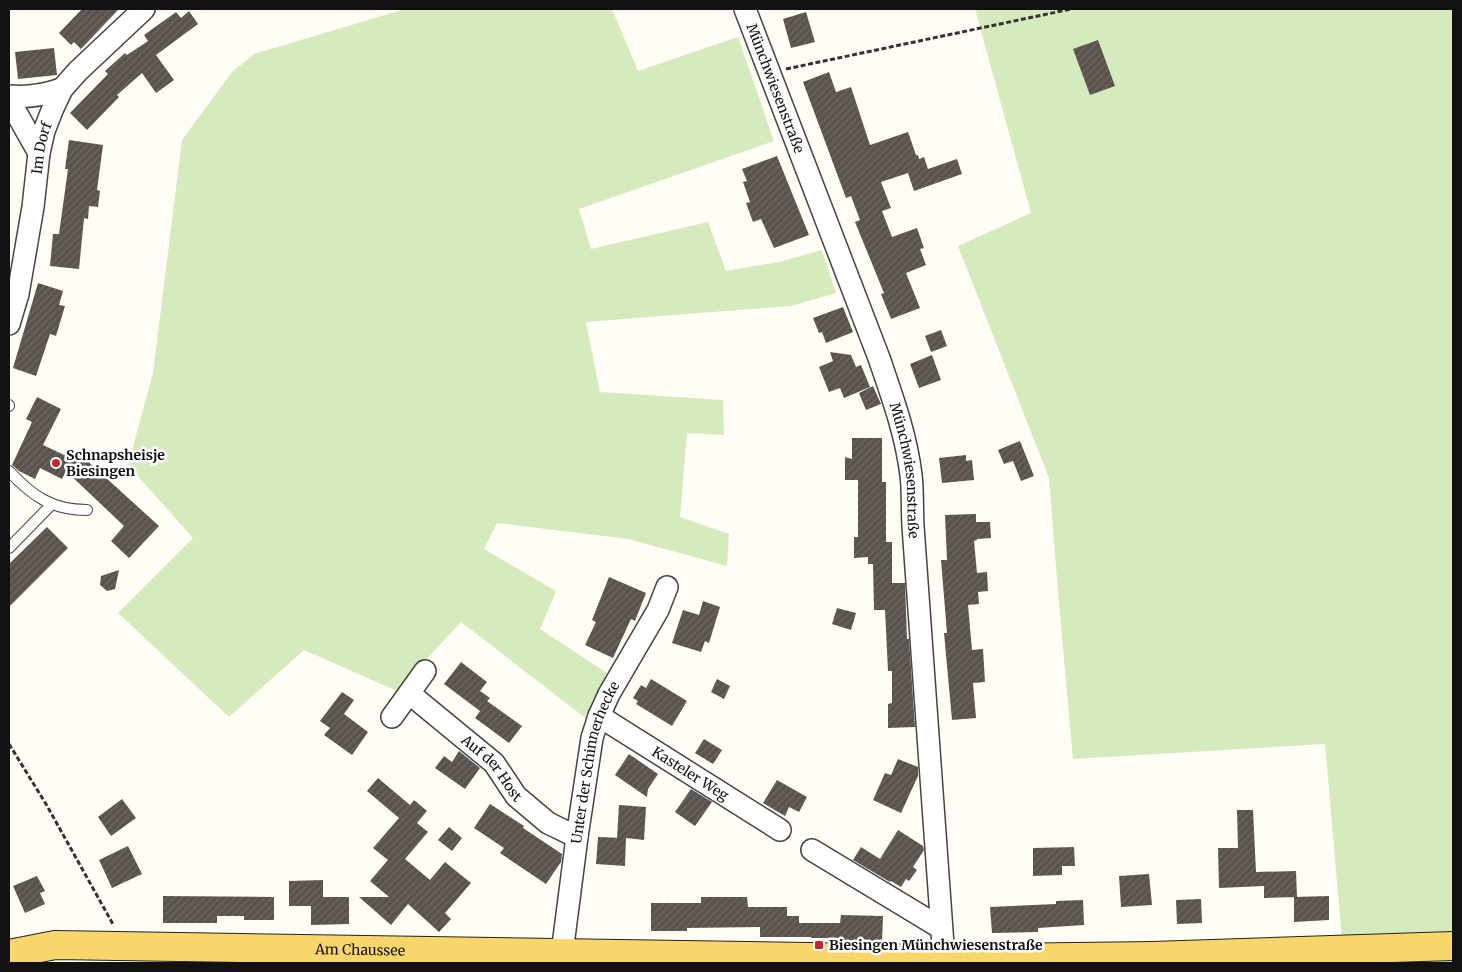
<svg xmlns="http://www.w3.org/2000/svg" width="1462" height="972" font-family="Merriweather,serif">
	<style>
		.grass { fill: #d5ebbd }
		.building { fill: url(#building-hatch) }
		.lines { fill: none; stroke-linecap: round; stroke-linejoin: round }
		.service-casing { stroke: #444; stroke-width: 12 }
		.minor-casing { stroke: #444; stroke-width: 24 }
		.primary-casing { stroke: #222; stroke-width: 30 }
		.path { stroke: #333; stroke-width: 3; stroke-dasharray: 5 2.5; stroke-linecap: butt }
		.service { stroke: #fff; stroke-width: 10 }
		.minor { stroke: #fff; stroke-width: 21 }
		.primary { stroke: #f9d66b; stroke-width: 28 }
		.poi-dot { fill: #c4262e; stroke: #fff; stroke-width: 2 }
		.labels { text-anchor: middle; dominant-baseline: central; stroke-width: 5; stroke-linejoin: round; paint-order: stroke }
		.street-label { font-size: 14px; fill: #111; stroke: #fff }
		.poi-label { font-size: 14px; font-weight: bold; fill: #111; stroke: #fff; text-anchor: start }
	</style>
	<defs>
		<pattern id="building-hatch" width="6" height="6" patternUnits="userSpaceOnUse" patternTransform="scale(1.25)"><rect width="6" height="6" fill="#5a524d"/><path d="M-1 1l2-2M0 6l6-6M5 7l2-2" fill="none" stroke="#6d6662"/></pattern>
	</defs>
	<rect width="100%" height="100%" fill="#fffdf5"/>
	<path class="grass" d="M 405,9 L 612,9 L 638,71 L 738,37 L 774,141 L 579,209 L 591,249 L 708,222 L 726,271 L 779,262 L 822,250 L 836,293 L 791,306 L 586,322 L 600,392 L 723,400 L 724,435 L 687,433 L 680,517 L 729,534 L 727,566 L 628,539 L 497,523 L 484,549 L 556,591 L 540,629 L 607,673 L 597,694 L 588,720 L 461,622 L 397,691 L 304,650 L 229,717 L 118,613 L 193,538 L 128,465 L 153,373 L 182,140 L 232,72 L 254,54 Z
		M 975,9 L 1453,9 L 1453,963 L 1344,963 L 1325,744 L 1073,759 L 1059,604 L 1049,478 L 958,246 L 1031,213 Z"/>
	<path class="building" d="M 82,9 L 119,9 L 81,49 L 74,42 L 71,45 L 59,33 Z
		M 189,11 L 198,24 L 156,55 L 174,80 L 156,93 L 142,73 L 117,95 L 119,97 L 87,130 L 70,113 L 108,74 L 105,71 L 125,53 L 127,55 L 148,41 L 144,35 L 176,12 L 181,18 Z
		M 806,12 L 815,42 L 791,48 L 783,19 Z
		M 1098,40 L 1115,86 L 1090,95 L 1073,49 Z
		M 54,48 L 57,75 L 18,79 L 15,52 Z
		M 829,72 L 836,92 L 851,87 L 870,145 L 908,132 L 916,155 L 918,155 L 919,159 L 924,157 L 928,169 L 957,159 L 962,174 L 914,191 L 908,173 L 881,182 L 891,208 L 882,211 L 892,237 L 917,228 L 924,248 L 920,249 L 926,265 L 906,273 L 920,308 L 891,319 L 881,294 L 884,293 L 855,222 L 860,220 L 851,196 L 846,198 L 803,82 Z
		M 69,140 L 103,145 L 97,190 L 100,191 L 98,207 L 89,206 L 88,219 L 84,218 L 79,269 L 50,266 L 53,234 L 59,234 L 68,169 L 65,169 Z
		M 777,156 L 809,235 L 774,248 L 761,219 L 753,222 L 746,203 L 750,202 L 743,182 L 747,181 L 742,169 Z
		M 38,283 L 63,291 L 59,305 L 65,306 L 56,336 L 50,334 L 36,376 L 13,368 Z
		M 843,307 L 853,332 L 826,343 L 822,332 L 819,333 L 813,318 Z
		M 941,330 L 947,346 L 931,352 L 925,336 Z
		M 830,352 L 851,355 L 856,367 L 861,365 L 870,387 L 844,398 L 840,388 L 829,392 L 819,367 L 833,361 Z
		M 932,355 L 941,380 L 919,388 L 910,364 Z
		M 873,386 L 881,404 L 866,410 L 859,393 Z
		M 37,397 L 61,409 L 43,445 L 79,462 L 82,456 L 159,526 L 129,558 L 111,541 L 124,526 L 66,471 L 62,479 L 40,468 L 35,479 L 19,471 L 12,465 L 32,422 L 26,419 Z
		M 852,438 L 882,438 L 882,482 L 886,482 L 886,542 L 892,542 L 892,583 L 905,583 L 907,639 L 909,639 L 915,727 L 888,728 L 888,704 L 892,703 L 892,671 L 888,671 L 885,610 L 874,610 L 873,564 L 868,564 L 868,557 L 854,558 L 854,537 L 858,537 L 858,480 L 845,480 L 845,457 L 852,459 Z
		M 1020,441 L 1034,476 L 1021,481 L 1013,461 L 1004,464 L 998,450 Z
		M 966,455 L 966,461 L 972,460 L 974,480 L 942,483 L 939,458 Z
		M 976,514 L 976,522 L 990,522 L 991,538 L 977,539 L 977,540 L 974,541 L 977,573 L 987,572 L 988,591 L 978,592 L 979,604 L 968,605 L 972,650 L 983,649 L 985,682 L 973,683 L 976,718 L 952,720 L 944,633 L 947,633 L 941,560 L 947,560 L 945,515 Z
		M 47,527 L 68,548 L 9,607 L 9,564 Z
		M 119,570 L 115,589 L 107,591 L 100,585 L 101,576 Z
		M 609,577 L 646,593 L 635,621 L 631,619 L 613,658 L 585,645 L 596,622 L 592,620 Z
		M 703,601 L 720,607 L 709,643 L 705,641 L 701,652 L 672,643 L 683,610 L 699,615 Z
		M 837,608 L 856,613 L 851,630 L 832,624 Z
		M 461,662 L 487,682 L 480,691 L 490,698 L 487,701 L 522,726 L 509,743 L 475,718 L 480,711 L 444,684 Z
		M 651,679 L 687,701 L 672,726 L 636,704 L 638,701 L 633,698 L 641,685 L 646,688 Z
		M 717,679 L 730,686 L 724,699 L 711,692 Z
		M 342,692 L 354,700 L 344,714 L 368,732 L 352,755 L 324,735 L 330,728 L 320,721 Z
		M 704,739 L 722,750 L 713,764 L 695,753 Z
		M 459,751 L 480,768 L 465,789 L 435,768 L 444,756 L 452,762 Z
		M 629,754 L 658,774 L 648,789 L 647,797 L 615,775 Z
		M 898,759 L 918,767 L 918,776 L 901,813 L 873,800 L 885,773 L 891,775 Z
		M 378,778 L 410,805 L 414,800 L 427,811 L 417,823 L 428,832 L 405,859 L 430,880 L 445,862 L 471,883 L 445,913 L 451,919 L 439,932 L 408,904 L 391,925 L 359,897 L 389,897 L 370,881 L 388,860 L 373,848 L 399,818 L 367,791 Z
		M 777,780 L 807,797 L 799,812 L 789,807 L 785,816 L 763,803 Z
		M 691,789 L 712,802 L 695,826 L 675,812 Z
		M 122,799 L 136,818 L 111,836 L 98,817 Z
		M 490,804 L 524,826 L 523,828 L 562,854 L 561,862 L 546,884 L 500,853 L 504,848 L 474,828 Z
		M 619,805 L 646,807 L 644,840 L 626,838 L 625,866 L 596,864 L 598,837 L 623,838 L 617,838 Z
		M 1237,810 L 1253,810 L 1256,872 L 1296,871 L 1297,897 L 1264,898 L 1264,886 L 1219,888 L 1218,848 L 1238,848 Z
		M 449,827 L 462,838 L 452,851 L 438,840 Z
		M 898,830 L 923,846 L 924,850 L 913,867 L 917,870 L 909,881 L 906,879 L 901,887 L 891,881 L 890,882 L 853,860 L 861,847 L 880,859 Z
		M 128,846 L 142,874 L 112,888 L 99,860 Z
		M 1074,847 L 1075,866 L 1062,866 L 1062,875 L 1033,876 L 1033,848 Z
		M 1149,874 L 1152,905 L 1121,907 L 1119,876 Z
		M 37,876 L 45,891 L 40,893 L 45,904 L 25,913 L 13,886 Z
		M 323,880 L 323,897 L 349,897 L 349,924 L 311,925 L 311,906 L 289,906 L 289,881 Z
		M 163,896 L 274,897 L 274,920 L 244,920 L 244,916 L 217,916 L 217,923 L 163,923 Z
		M 1329,896 L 1329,920 L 1294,922 L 1294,897 Z
		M 701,897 L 747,897 L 748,907 L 787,907 L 787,916 L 799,916 L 799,923 L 840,923 L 841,915 L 883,916 L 882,942 L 840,941 L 840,938 L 811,938 L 811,937 L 760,937 L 760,927 L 687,928 L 687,931 L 651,931 L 651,903 L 701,903 Z
		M 1201,899 L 1202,923 L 1177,924 L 1176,900 Z
		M 1083,900 L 1084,925 L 1038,928 L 1038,932 L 992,933 L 990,907 L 1056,904 L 1056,901 Z"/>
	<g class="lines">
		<defs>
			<path id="service" d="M 9,405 L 9,406
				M 9,471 C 32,496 52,510 87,510
				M 9,548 L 51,505"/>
			<g id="minor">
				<path id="s1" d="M 745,9 L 879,358 C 892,396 906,434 911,475 C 913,491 912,509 913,526 L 944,959"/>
				<path d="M 9,96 C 28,98 44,95 62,89"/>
				<path d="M 9,100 L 39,153"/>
				<path id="s2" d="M 9,324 L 18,294 L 33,207 L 39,153 L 44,131 L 53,108 L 62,89 L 78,71 L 144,9"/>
				<path id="s3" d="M 410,694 L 494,763 L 516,796 L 548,823 L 577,837"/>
				<path id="s4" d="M 599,716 L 780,830"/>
				<path d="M 392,717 L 425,671"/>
				<path d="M 812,850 L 941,928"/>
				<path id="s5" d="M 562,953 L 577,837 L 592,738 L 599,716 L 609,694 L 658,610 L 667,587"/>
			</g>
			<g id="primary">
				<path id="s6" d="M 9,954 L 55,945 L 932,959 L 1152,956 L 1453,946"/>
			</g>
		</defs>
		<use href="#service" class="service-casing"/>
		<use href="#minor" class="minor-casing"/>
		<use href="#primary" class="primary-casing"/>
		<path class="path" d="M 786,69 L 1071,9
			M 9,744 L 46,804 L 114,926"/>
		<use href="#service" class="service"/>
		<use href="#minor" class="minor"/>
		<use href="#primary" class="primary"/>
	</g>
	<g class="poi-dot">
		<circle cx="56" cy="463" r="5"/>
		<rect x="814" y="940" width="10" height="10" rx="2.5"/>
	</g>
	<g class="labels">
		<g class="street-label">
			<text stroke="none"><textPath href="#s1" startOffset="85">Münchwiesenstraße</textPath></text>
			<text stroke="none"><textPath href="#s2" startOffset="179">Im Dorf</textPath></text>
			<text stroke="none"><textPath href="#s1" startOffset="490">Münchwiesenstraße</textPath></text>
			<text stroke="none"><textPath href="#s5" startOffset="194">Unter der Schinnerhecke</textPath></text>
			<text stroke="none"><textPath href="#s3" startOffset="111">Auf der Host</textPath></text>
			<text stroke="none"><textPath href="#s4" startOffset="108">Kasteler Weg</textPath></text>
			<text stroke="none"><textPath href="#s6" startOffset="352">Am Chaussee</textPath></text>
		</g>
		<g class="poi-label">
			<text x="66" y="455">Schnapsheisje<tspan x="66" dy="16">Biesingen</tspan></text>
			<text x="829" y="945">Biesingen Münchwiesenstraße</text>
		</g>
	</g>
	<rect width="1462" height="972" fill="none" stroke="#111111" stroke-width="20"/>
</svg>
